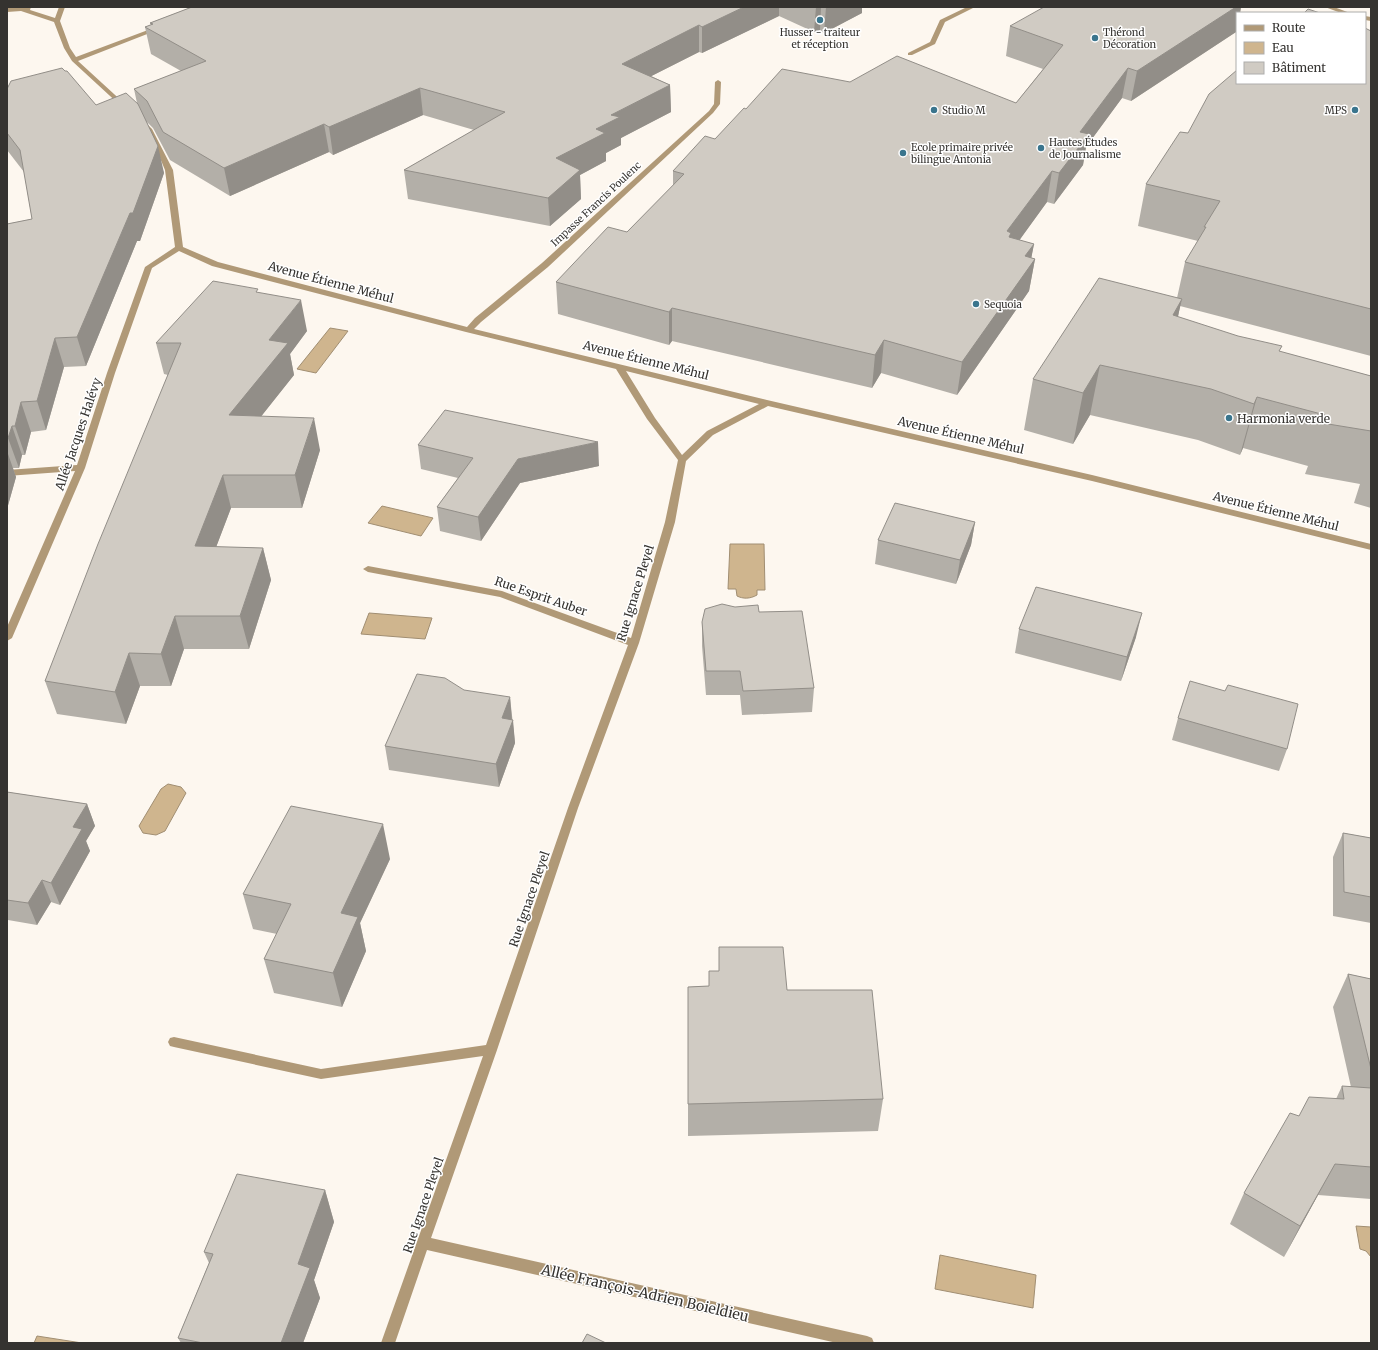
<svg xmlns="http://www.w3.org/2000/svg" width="1378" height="1350" font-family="Merriweather,serif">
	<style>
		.water { fill: #cfb58e; stroke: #a18e72 }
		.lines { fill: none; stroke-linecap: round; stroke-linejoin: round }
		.minor { fill: #b09977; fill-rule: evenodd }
		.wall { fill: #b3afa8 }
		.shaded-wall { fill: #928e88 }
		.building { fill: #d0cbc3; stroke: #928e88 }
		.poi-dot { fill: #3a758d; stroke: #fff; stroke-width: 1.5 }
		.labels { text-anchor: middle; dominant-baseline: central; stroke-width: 3; stroke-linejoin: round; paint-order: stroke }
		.far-poi-label { font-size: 10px; fill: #353330; stroke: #fff; text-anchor: start }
		.far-street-label { font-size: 10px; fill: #353330; stroke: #fff }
		.street-label { font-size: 12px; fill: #353330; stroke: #fff }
		.poi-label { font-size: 12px; fill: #353330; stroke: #fff; text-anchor: start }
		.near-street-label { font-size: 14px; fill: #353330; stroke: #fff }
	</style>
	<rect width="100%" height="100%" fill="#fdf7ef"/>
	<path class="water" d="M 330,328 L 348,331 L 316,373 L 297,369 Z
		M 382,506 L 433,518 L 421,536 L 368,523 Z
		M 730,544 L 764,544 L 765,590 L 757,590 L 757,595 C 750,599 743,599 737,596 L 736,589 L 728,589 Z
		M 369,613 L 432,618 L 425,639 L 361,634 Z
		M 168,784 L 181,787 L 186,793 L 165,831 L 156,835 L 143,833 L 139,826 L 161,789 Z
		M 1356,1226 L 1371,1227 L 1371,1257 L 1366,1251 L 1360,1249 Z
		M 940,1255 L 1036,1275 L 1033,1308 L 935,1289 Z
		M 37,1336 L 82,1343 L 34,1343 Z"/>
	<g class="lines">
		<path class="minor" d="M 31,7 L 30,10 L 55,18 L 59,7 L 65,7 L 60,21 L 70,48 L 76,57 L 156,27 L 160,27 L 160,29 L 78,61 L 126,105 L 126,107 L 122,107 L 72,61 L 64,48 L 54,22 L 21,11 L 7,12 L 7,8 Z
			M 967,7 L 975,7 L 945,22 L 935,44 L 912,55 L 908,55 L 908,53 L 930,42 L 940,20 Z
			M 1325,7 L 1334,7 L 1350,13 L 1341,13 Z
			M 1365,16 L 1371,17 L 1371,21 L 1365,20 Z
			M 718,80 L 721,82 L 720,104 L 713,113 L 548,267 L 481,322 L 474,329 L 767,400 L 1092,475 L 1371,544 L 1371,550 L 1092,481 L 768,406 L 713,435 L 686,461 L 675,522 L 639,643 L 578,808 L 497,1050 L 431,1238 L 867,1336 L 872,1338 L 874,1343 L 837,1343 L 427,1250 L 395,1343 L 381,1343 L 483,1056 L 321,1079 L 174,1047 L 170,1046 L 168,1042 L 170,1038 L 174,1037 L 321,1069 L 486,1045 L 568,808 L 628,645 L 500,597 L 368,572 L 363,569 L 368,566 L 502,591 L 631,638 L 665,522 L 678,460 L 647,419 L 616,369 L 466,332 L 212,266 L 179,251 L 152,268 L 115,373 L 85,468 L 12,638 L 7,641 L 7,627 L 75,471 L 7,476 L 7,470 L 77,465 L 107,373 L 145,267 L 175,247 L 165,170 L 155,146 L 143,126 L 144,125 L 148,125 L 152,129 L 173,170 L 183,247 L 218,262 L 467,327 L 475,318 L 542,263 L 709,111 L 714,104 L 715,82 ZM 626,371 L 759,404 L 707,431 L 682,455 L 655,418 Z"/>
	</g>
	<path class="wall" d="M 192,7 L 862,7 L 862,13 L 824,33 L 820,30 L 814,32 L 779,16 L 702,53 L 699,52 L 651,76 L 670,85 L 671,112 L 621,138 L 621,145 L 606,153 L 606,161 L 580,175 L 581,199 L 550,226 L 408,199 L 404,170 L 474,130 L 423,115 L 333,155 L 329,152 L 230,196 L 170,160 L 153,128 L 147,122 L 164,173 L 140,241 L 137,241 L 86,366 L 64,367 L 46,430 L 31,432 L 25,455 L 22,455 L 19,468 L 13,468 L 16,477 L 7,509 L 7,224 L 32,219 L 24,172 L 7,150 L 7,89 L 96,105 L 137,103 L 134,89 L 181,71 L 151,54 L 145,27 L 151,25 L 150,23 Z
		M 1241,7 L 1240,13 L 1237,13 L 1236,32 L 1131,101 L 1122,98 L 1086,147 L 1083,165 L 1054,204 L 1047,202 L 1019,240 L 1034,244 L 1031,258 L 1035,259 L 1029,291 L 957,395 L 881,373 L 872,388 L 672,341 L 669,345 L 558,314 L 556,282 L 627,232 L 673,186 L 673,171 L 715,139 L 746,109 L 850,82 L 1016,103 L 1043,69 L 1006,56 L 1010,26 Z
		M 1369,30 L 1371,31 L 1371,356 L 1180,306 L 1178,317 L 1281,352 L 1371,376 L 1371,508 L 1354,503 L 1360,484 L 1305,474 L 1308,466 L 1243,448 L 1240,455 L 1198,440 L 1090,415 L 1073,444 L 1024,430 L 1033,379 L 1177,298 L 1185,262 L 1198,241 L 1138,226 L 1146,184 L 1188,133 Z
		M 259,293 L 307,331 L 290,354 L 294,375 L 261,416 L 320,450 L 302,508 L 231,508 L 216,547 L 263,548 L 271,580 L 249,649 L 184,649 L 171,686 L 140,686 L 126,724 L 57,714 L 45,681 L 168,375 L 164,374 L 156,343 Z
		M 418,445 L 599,466 L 520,483 L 481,541 L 440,531 L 437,507 L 458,478 L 421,469 Z
		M 975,522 L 971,545 L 956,584 L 875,564 L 878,540 Z
		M 702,622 L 814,688 L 812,712 L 742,715 L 740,695 L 706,695 L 702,646 Z
		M 1019,629 L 1136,637 L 1121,681 L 1015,653 Z
		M 1225,691 L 1287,749 L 1279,771 L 1172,740 L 1178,718 Z
		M 510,697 L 515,743 L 499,787 L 389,770 L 385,746 Z
		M 7,792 L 87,804 L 95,826 L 86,841 L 90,851 L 60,905 L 51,902 L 37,925 L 8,920 L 7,923 Z
		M 1343,833 L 1371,838 L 1371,923 L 1333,916 L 1333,857 Z
		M 390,859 L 360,923 L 366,951 L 342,1007 L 274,993 L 264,959 L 277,934 L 253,929 L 243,894 Z
		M 709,971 L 787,990 L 883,1099 L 878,1131 L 688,1136 L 688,987 L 709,986 Z
		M 1348,974 L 1371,979 L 1371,1199 L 1318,1195 L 1284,1257 L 1230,1224 L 1244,1193 L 1299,1116 L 1336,1099 L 1342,1086 L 1351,1087 L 1333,1007 Z
		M 325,1190 L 334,1222 L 314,1280 L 320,1298 L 303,1343 L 181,1343 L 178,1338 L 209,1263 L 204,1252 Z"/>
	<path class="shaded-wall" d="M 744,7 L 779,7 L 779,16 L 702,53 L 702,27 Z
		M 816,7 L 821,7 L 820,30 L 814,32 Z
		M 826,7 L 862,7 L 862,13 L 824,33 Z
		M 1236,7 L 1241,7 L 1240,13 L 1237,13 L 1237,26 L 1236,32 L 1131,101 L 1137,71 Z
		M 699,25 L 699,52 L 622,91 L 622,64 Z
		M 1128,68 L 1122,98 L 1086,147 L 1083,165 L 1054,204 L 1059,173 L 1080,132 Z
		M 670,85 L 671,112 L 621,138 L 621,145 L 606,153 L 606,161 L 580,175 L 581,199 L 550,226 L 548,198 L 556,158 L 611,115 Z
		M 420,88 L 423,115 L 333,155 L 329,127 Z
		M 324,124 L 329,152 L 230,196 L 224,168 Z
		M 158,146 L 164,173 L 140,241 L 137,241 L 86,366 L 77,337 L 130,213 Z
		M 1052,171 L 1047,202 L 1008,256 L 1007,231 Z
		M 1034,244 L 1030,265 L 1035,259 L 1029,291 L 957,395 L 962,362 L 1025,256 Z
		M 1182,299 L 1170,350 L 1173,315 Z
		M 301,300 L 307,331 L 290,354 L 294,375 L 237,447 L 229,415 L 269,340 Z
		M 672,308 L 672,341 L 669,345 L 669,312 Z
		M 55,338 L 64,367 L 46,430 L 37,401 Z
		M 884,340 L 881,373 L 872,388 L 875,355 Z
		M 1100,365 L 1090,415 L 1073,444 L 1083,393 Z
		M 1257,397 L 1243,448 L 1240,455 L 1254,404 Z
		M 21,402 L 31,432 L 25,455 L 15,426 Z
		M 314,418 L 320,450 L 302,508 L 295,475 Z
		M 12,426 L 22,455 L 19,468 L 8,438 Z
		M 598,442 L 599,466 L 520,483 L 481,541 L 478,517 L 518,459 Z
		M 7,451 L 16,477 L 7,509 Z
		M 223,475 L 231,508 L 204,579 L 195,546 Z
		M 975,522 L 971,545 L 956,584 L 960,560 Z
		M 263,548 L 271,580 L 249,649 L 240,616 Z
		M 1142,613 L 1136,637 L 1121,681 L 1127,657 Z
		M 175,616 L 184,649 L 171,686 L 161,654 Z
		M 129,653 L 140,686 L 126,724 L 115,692 Z
		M 510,697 L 512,721 L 502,718 Z
		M 513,720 L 515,743 L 499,787 L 496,764 Z
		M 87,804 L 95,826 L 86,841 L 90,851 L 60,905 L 51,883 L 73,827 Z
		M 383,824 L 390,859 L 360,923 L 366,951 L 342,1007 L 333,973 L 341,913 Z
		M 42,880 L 51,902 L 37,925 L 28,903 Z
		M 1335,1164 L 1284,1257 L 1300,1226 Z
		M 325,1190 L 334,1222 L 314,1280 L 320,1298 L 303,1343 L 281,1343 L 298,1264 Z"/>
	<path class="building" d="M 192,7 L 744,7 L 702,27 L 699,25 L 622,64 L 670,85 L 611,115 L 620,117 L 596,129 L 605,133 L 556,158 L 580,170 L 548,198 L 404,170 L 505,112 L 420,88 L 329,127 L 324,124 L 224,168 L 163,132 L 147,101 L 134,89 L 206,61 L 145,27 L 153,24 L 150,23 Z
		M 1044,7 L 1236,7 L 1137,71 L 1128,68 L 1080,132 L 1089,134 L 1059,173 L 1052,171 L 1007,231 L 1011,233 L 1009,237 L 1034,244 L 1025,256 L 1035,259 L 962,362 L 884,340 L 875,355 L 672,308 L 669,312 L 556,282 L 608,227 L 627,232 L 684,174 L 673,171 L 705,136 L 715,139 L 744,108 L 746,109 L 782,69 L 850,82 L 897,56 L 1016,103 L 1063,45 L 1010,26 Z
		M 1308,9 L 1320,13 L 1304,13 Z
		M 1365,28 L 1371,31 L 1371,309 L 1185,262 L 1206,227 L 1204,227 L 1220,201 L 1146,184 L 1180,132 L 1188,133 L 1209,94 L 1237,70 L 1237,83 L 1365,83 Z
		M 62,68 L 65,71 L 67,71 L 96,105 L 126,93 L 138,104 L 158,146 L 133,213 L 130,213 L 77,337 L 55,338 L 37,401 L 21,402 L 15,426 L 12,426 L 8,438 L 7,438 L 7,224 L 32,219 L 20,150 L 7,133 L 7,89 L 11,81 Z
		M 1099,278 L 1182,299 L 1173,315 L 1238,336 L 1282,346 L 1279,351 L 1371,376 L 1371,431 L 1322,423 L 1325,415 L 1257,397 L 1254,404 L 1211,389 L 1100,365 L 1083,393 L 1033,379 Z
		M 213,281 L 258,289 L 256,292 L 301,300 L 269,340 L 288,343 L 229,415 L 314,418 L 295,475 L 223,475 L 195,546 L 263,548 L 240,616 L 175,616 L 161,654 L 129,653 L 115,692 L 45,681 L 98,544 L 181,343 L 156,343 Z
		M 445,410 L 598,442 L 518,459 L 478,517 L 437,507 L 473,458 L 418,445 Z
		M 895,503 L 975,522 L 960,560 L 878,540 Z
		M 1036,587 L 1142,613 L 1127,657 L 1019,629 Z
		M 722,604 L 735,607 L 758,605 L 759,612 L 802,611 L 814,688 L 743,691 L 740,671 L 706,671 L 702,622 L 705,609 Z
		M 417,674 L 445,678 L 464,690 L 510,697 L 502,718 L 513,720 L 496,764 L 385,746 Z
		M 1190,681 L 1225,691 L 1228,685 L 1298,704 L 1287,749 L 1178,718 Z
		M 7,792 L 87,804 L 73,827 L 82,829 L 51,883 L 42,880 L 28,903 L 7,900 Z
		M 291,806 L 383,824 L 341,913 L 358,917 L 333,973 L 264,959 L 291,904 L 243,894 Z
		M 1343,833 L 1371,838 L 1371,897 L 1344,892 Z
		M 719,947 L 783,947 L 787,990 L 872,990 L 883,1099 L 688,1104 L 688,987 L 709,986 L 709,971 L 719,971 Z
		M 1348,974 L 1371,979 L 1371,1069 Z
		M 1342,1086 L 1371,1088 L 1371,1167 L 1335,1164 L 1300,1226 L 1244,1193 L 1290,1113 L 1299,1116 L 1309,1097 L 1344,1099 Z
		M 237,1174 L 325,1190 L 298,1264 L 310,1268 L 281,1343 L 203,1343 L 178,1338 L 213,1254 L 204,1252 Z
		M 587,1334 L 606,1343 L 582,1343 Z"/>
	<g class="poi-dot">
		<circle cx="820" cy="20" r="4"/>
		<circle cx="1095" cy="38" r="4"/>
		<circle cx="934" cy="110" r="4"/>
		<circle cx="1355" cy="110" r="4"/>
		<circle cx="1041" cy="148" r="4"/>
		<circle cx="903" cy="153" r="4"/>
		<circle cx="976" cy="304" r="4"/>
		<circle cx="1229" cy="418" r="4"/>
	</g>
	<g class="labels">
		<g class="far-poi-label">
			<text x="820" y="32" text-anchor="middle">Husser - traiteur<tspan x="820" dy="12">et réception</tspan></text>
			<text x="1103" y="32">Thérond<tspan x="1103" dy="12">Décoration</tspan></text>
			<text x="942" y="110">Studio M</text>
			<text x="1347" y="110" text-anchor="end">MPS</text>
			<text x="1049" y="142">Hautes Études<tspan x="1049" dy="12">de Journalisme</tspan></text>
			<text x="911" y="147">Ecole primaire privée<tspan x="911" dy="12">bilingue Antonia</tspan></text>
			<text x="984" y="304">Sequoia</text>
		</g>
		<g class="far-street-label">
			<text transform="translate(596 204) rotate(-43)">Impasse Francis Poulenc</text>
		</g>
		<g class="street-label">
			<text transform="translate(331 282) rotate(15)">Avenue Étienne Méhul</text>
			<text transform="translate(646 360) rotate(14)">Avenue Étienne Méhul</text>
			<text transform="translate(78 434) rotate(-71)">Allée Jacques Halévy</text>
			<text transform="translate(961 435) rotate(13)">Avenue Étienne Méhul</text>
			<text transform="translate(1276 511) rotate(14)">Avenue Étienne Méhul</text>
			<text transform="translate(635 593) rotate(-73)">Rue Ignace Pleyel</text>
			<text transform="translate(541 596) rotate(19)">Rue Esprit Auber</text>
			<text transform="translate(529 899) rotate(-71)">Rue Ignace Pleyel</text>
			<text transform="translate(423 1205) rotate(-71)">Rue Ignace Pleyel</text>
		</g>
		<g class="poi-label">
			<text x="1237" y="418">Harmonia verde</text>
		</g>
		<g class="near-street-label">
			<text transform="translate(645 1293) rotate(13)">Allée François-Adrien Boieldieu</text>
		</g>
	</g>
	<rect width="1378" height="1350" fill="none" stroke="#353330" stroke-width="16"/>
	<rect x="1236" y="12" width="130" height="72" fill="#ffffff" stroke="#aeadac"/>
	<rect x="1244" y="25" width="20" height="6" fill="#b09977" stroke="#aeadac"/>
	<text x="1272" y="32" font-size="12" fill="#353330">Route</text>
	<rect x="1244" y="42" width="20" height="12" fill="#cfb58e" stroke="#aeadac"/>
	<text x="1272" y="52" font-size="12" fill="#353330">Eau</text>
	<rect x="1244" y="62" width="20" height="12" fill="#d0cbc3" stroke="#aeadac"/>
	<text x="1272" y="72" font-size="12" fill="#353330">Bâtiment</text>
</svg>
